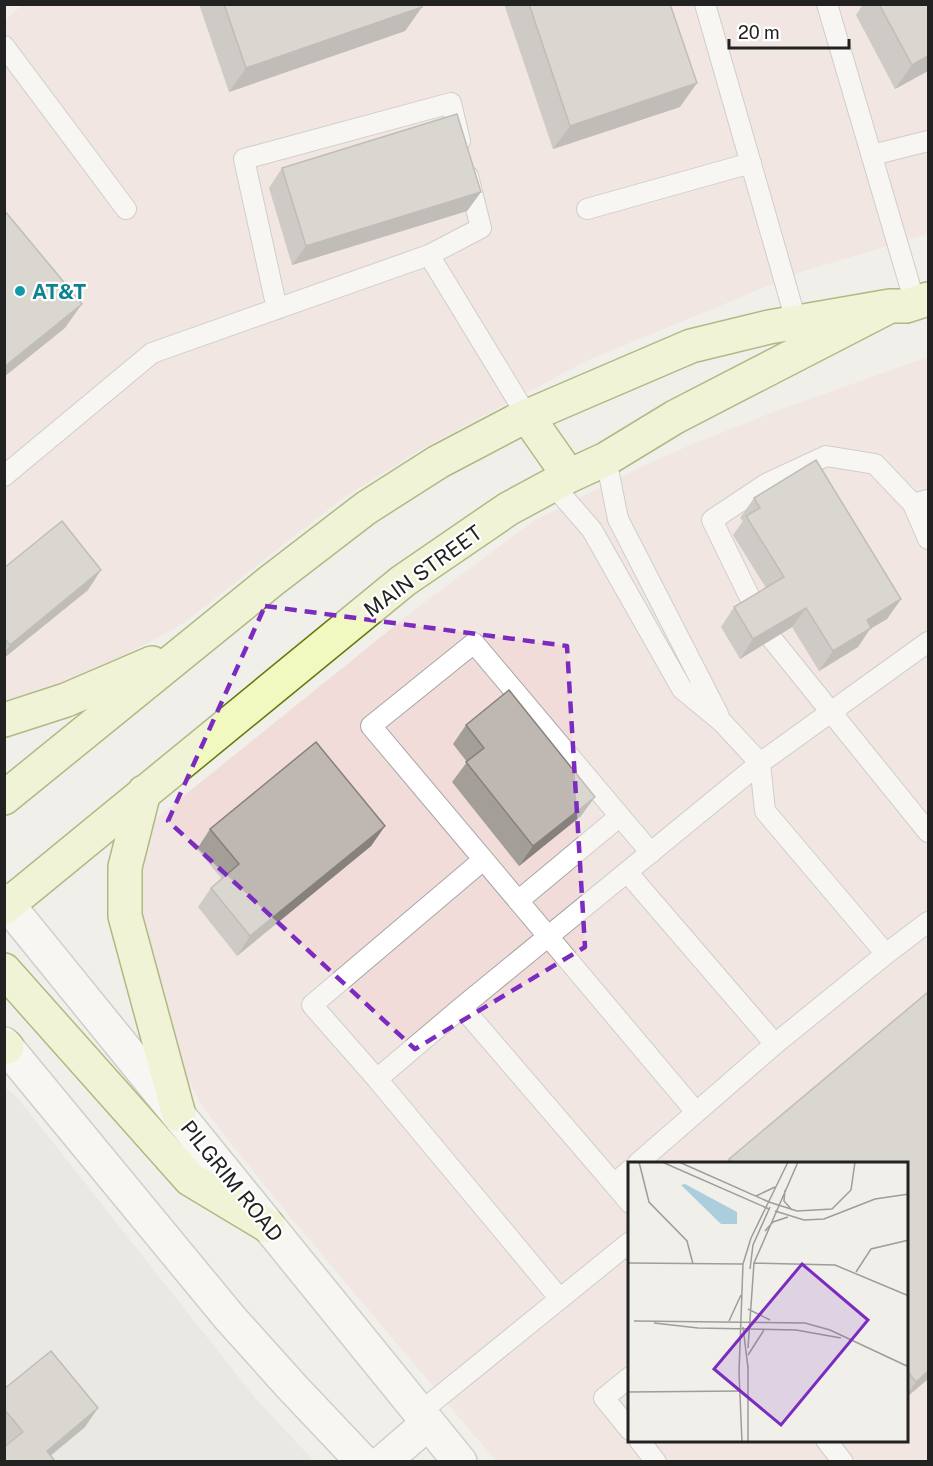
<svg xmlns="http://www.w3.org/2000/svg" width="933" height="1466" font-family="'Public Sans',sans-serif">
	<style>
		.residential { fill: #e0dfdf }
		.commercial { fill: #f1dcd9; fill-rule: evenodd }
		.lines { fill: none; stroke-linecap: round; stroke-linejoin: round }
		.service-casing { stroke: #a6a6a6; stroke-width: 22 }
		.minor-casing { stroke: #a6a6a6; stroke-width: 36 }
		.tertiary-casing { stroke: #a6a6a6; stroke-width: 36 }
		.secondary-casing { stroke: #647908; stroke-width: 36 }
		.service { stroke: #fff; stroke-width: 20 }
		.minor { stroke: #fff; stroke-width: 33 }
		.tertiary { stroke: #fff; stroke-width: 33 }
		.secondary { stroke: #f1f8c0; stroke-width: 33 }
		.wall { fill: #a49e99 }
		.shaded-wall { fill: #86817d }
		.building { fill: #bfb8b2; stroke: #86817d; stroke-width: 1.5 }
		.marked { fill: none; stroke: #7b2cbf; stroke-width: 4.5; stroke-dasharray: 12 8; stroke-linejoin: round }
		.culture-dot { fill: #0f9aa8; stroke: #fff; stroke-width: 2 }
		.labels { text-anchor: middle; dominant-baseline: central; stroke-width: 4.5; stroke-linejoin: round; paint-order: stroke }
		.culture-label { font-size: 21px; font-weight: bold; fill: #0d838f; stroke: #fff; text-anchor: start }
		.street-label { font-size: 21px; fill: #222; stroke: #fff }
		.inset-road { fill: none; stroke: #9e9d99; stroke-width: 1.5 }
		.view { fill: #7b2cbf; fill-opacity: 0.15; stroke: #7b2cbf; stroke-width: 3 }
		.inset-edge { fill: none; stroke: #222; stroke-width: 3 }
	</style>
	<rect width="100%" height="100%" fill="#f1efe9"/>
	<path class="residential" d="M 4,1087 L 17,1097 L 255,1398 L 314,1461 L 5,1461 Z"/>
	<path class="commercial" d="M 23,4 L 928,5 L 928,234 L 804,271 L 586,361 L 427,446 L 343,498 L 185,622 L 125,656 L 5,711 L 4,21 Z
		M 928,357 L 928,1461 L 496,1461 L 297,1225 L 228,1140 L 199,1101 L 155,1011 L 113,886 L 150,823 L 422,604 L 535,520 L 649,463 L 693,444 L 779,410 ZM 630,1163 L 908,1163 L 908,1440 L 630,1440 Z"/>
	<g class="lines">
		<defs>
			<path id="service" d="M 705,4 L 799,331
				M 827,4 L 915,303
				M 4,46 L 126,209
				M 872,155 L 928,141
				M 587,209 L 751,163
				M 429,255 L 481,228 L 468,176
				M 277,309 L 244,159 L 451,103 L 460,141
				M 606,459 L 618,519 L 718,714
				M 4,476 L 152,353 L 429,255 L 527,416
				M 553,485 L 592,530 L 682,689 L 722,722 L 760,763 L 765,811 L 886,954 L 775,1044 L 638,1163
				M 928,500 L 913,504 L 928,539
				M 754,606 L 712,520 L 766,484 L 826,456 L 875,464 L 913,504
				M 772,639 L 928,832
				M 651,853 L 474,643 L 371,726 L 696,1112
				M 627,872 L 775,1044
				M 518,901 L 620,816
				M 886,954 L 928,922
				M 462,1007 L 760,763 L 928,642
				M 377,1079 L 312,1005 L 483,860
				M 630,1170 L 614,1184 L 630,1203
				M 560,1299 L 377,1079 L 462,1007 L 614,1184
				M 630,1377 L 604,1398 L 630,1430
				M 419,1413 L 630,1242
				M 639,1440 L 656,1462
				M 826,1440 L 843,1462"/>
			<path id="minor" d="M 383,1462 L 428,1423"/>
			<path id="tertiary" d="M 4,900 L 460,1462
				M 4,1044 L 230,1318 L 292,1387 L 363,1462"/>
			<path id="secondary" d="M 527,416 L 569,476
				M 4,720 L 66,700 L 152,663
				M 144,792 L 125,867 L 125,916 L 179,1115
				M 4,798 L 271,581 L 366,508 L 438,462 L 514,422 L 691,346 L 769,327 L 890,306 L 906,306 L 928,299
				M 4,908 L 403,581 L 508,509 L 569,476 L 606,459 L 675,417 L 890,306
				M 4,970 L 190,1179 L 268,1226
				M 4,1047 L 7,1047"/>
		</defs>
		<use href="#service" class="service-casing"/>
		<use href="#minor" class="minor-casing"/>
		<use href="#tertiary" class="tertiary-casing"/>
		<use href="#secondary" class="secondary-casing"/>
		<use href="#service" class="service"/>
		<use href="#minor" class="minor"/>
		<use href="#tertiary" class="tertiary"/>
		<use href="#secondary" class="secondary"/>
	</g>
	<path class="wall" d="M 199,4 L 421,4 L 422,7 L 405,31 L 229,92 Z
		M 504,4 L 670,4 L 680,107 L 553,149 Z
		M 863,4 L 928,4 L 928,71 L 895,89 L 856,15 Z
		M 282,168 L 481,192 L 467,211 L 292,265 L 269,188 Z
		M 754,498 L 901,599 L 887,619 L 870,629 L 858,647 L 819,671 L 792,627 L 740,659 L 721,627 L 734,607 L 766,588 L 733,535 L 743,521 L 740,518 Z
		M 4,568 L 88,590 L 4,658 Z
		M 466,725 L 581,816 L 519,866 L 452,782 L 467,762 L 453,744 Z
		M 385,826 L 371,846 L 237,956 L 198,907 L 211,888 L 222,879 L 197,849 L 210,829 Z
		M 928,992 L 928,1379 L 908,1396 L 908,1163 L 726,1163 L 729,1159 Z
		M 4,1389 L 85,1427 L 50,1456 L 6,1446 L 4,1445 Z"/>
	<path class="shaded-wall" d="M 422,7 L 405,31 L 229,92 L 246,68 Z
		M 928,56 L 928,71 L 895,89 L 912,65 Z
		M 697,83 L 680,107 L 553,149 L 570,126 Z
		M 481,192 L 467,211 L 292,265 L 306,246 Z
		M 82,304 L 65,328 L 4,377 L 4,367 Z
		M 101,570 L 88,590 L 4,658 L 4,653 L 10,645 Z
		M 901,599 L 887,619 L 870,629 L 858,647 L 819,671 L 833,651 L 867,620 Z
		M 806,608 L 792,627 L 740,659 L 753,639 Z
		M 595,797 L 581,816 L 519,866 L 533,846 Z
		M 385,826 L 371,846 L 237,956 L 250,936 Z
		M 928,1371 L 928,1379 L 908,1396 L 908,1393 L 916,1382 Z
		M 98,1408 L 85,1427 L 44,1461 L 47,1451 Z"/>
	<path class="building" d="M 224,4 L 421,4 L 422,7 L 246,68 Z
		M 529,4 L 670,4 L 697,83 L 570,126 Z
		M 879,4 L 928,4 L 928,56 L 912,65 Z
		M 457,114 L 481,192 L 306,246 L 282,168 Z
		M 4,210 L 82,304 L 4,367 Z
		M 816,460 L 901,599 L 867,620 L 871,628 L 833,651 L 806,608 L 753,639 L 734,607 L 784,577 L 746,516 L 760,508 L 754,498 Z
		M 62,521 L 101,570 L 10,645 L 4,638 L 4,568 Z
		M 509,690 L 595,797 L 533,846 L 466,762 L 484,748 L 466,725 Z
		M 316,742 L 385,826 L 250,936 L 211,888 L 239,864 L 210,829 Z
		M 928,992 L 928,1371 L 916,1382 L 908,1372 L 908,1163 L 733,1163 L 729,1159 Z
		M 51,1351 L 98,1408 L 47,1451 L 54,1460 L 53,1461 L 4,1461 L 4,1447 L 23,1432 L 4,1409 L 4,1389 Z"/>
	<path d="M0 0H933V1466H0ZM 265,606 L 567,646 L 585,947 L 415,1049 L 168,821 Z" fill="#f1efe9" fill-opacity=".55" fill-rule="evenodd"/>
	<path class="marked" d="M 265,606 L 567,646 L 585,947 L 415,1049 L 168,821 Z"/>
	<circle class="culture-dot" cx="20" cy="291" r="6"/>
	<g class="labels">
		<g class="culture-label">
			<text x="32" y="291">AT&amp;T</text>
		</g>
		<g class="street-label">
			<text transform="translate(423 571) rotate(-36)">MAIN STREET</text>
			<text transform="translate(232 1181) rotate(51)">PILGRIM ROAD</text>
		</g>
	</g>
	<g transform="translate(628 1162)">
		<rect width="280" height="280" fill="#f1efe9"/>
		<path d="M 57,22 L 109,50 L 109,62 L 93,62 L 53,23 Z" fill="#abcedd"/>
		<path class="inset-road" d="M 11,0 L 21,40 L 59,79 L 65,102M 34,0 L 141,47M 51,0 L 141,40M 157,28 L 156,39 L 164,48M 128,34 L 147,25M 141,40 L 169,49 L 204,47 L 223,28 L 227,0M 147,49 L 176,58 L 196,57 L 247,37 L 281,32M 137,69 L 145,60 L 160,55M 0,101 L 115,102M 126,101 L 207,103 L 281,134M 122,107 L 125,83 L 142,45M 228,110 L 243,87 L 281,78M 120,147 L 142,158M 6,159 L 177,161 L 202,168 L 281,205M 101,159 L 113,133M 26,161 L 70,166 L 168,168 L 213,176M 115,165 L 120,206M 120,186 L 126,101 L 170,0M 120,193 L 136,168M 120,203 L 120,280M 0,230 L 114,229M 114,280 L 111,210 L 115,102 L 123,76 L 160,0"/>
		<path class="view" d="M 174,102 L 240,158 L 153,263 L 86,207 Z"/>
		<rect width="280" height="280" class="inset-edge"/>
	</g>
	<rect width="933" height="1466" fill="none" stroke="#222222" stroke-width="12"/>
	<path d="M729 39v9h120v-9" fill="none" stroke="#222222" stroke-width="3"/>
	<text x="738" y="39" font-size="18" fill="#222222" stroke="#ffffff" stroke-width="4.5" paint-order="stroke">20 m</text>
</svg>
